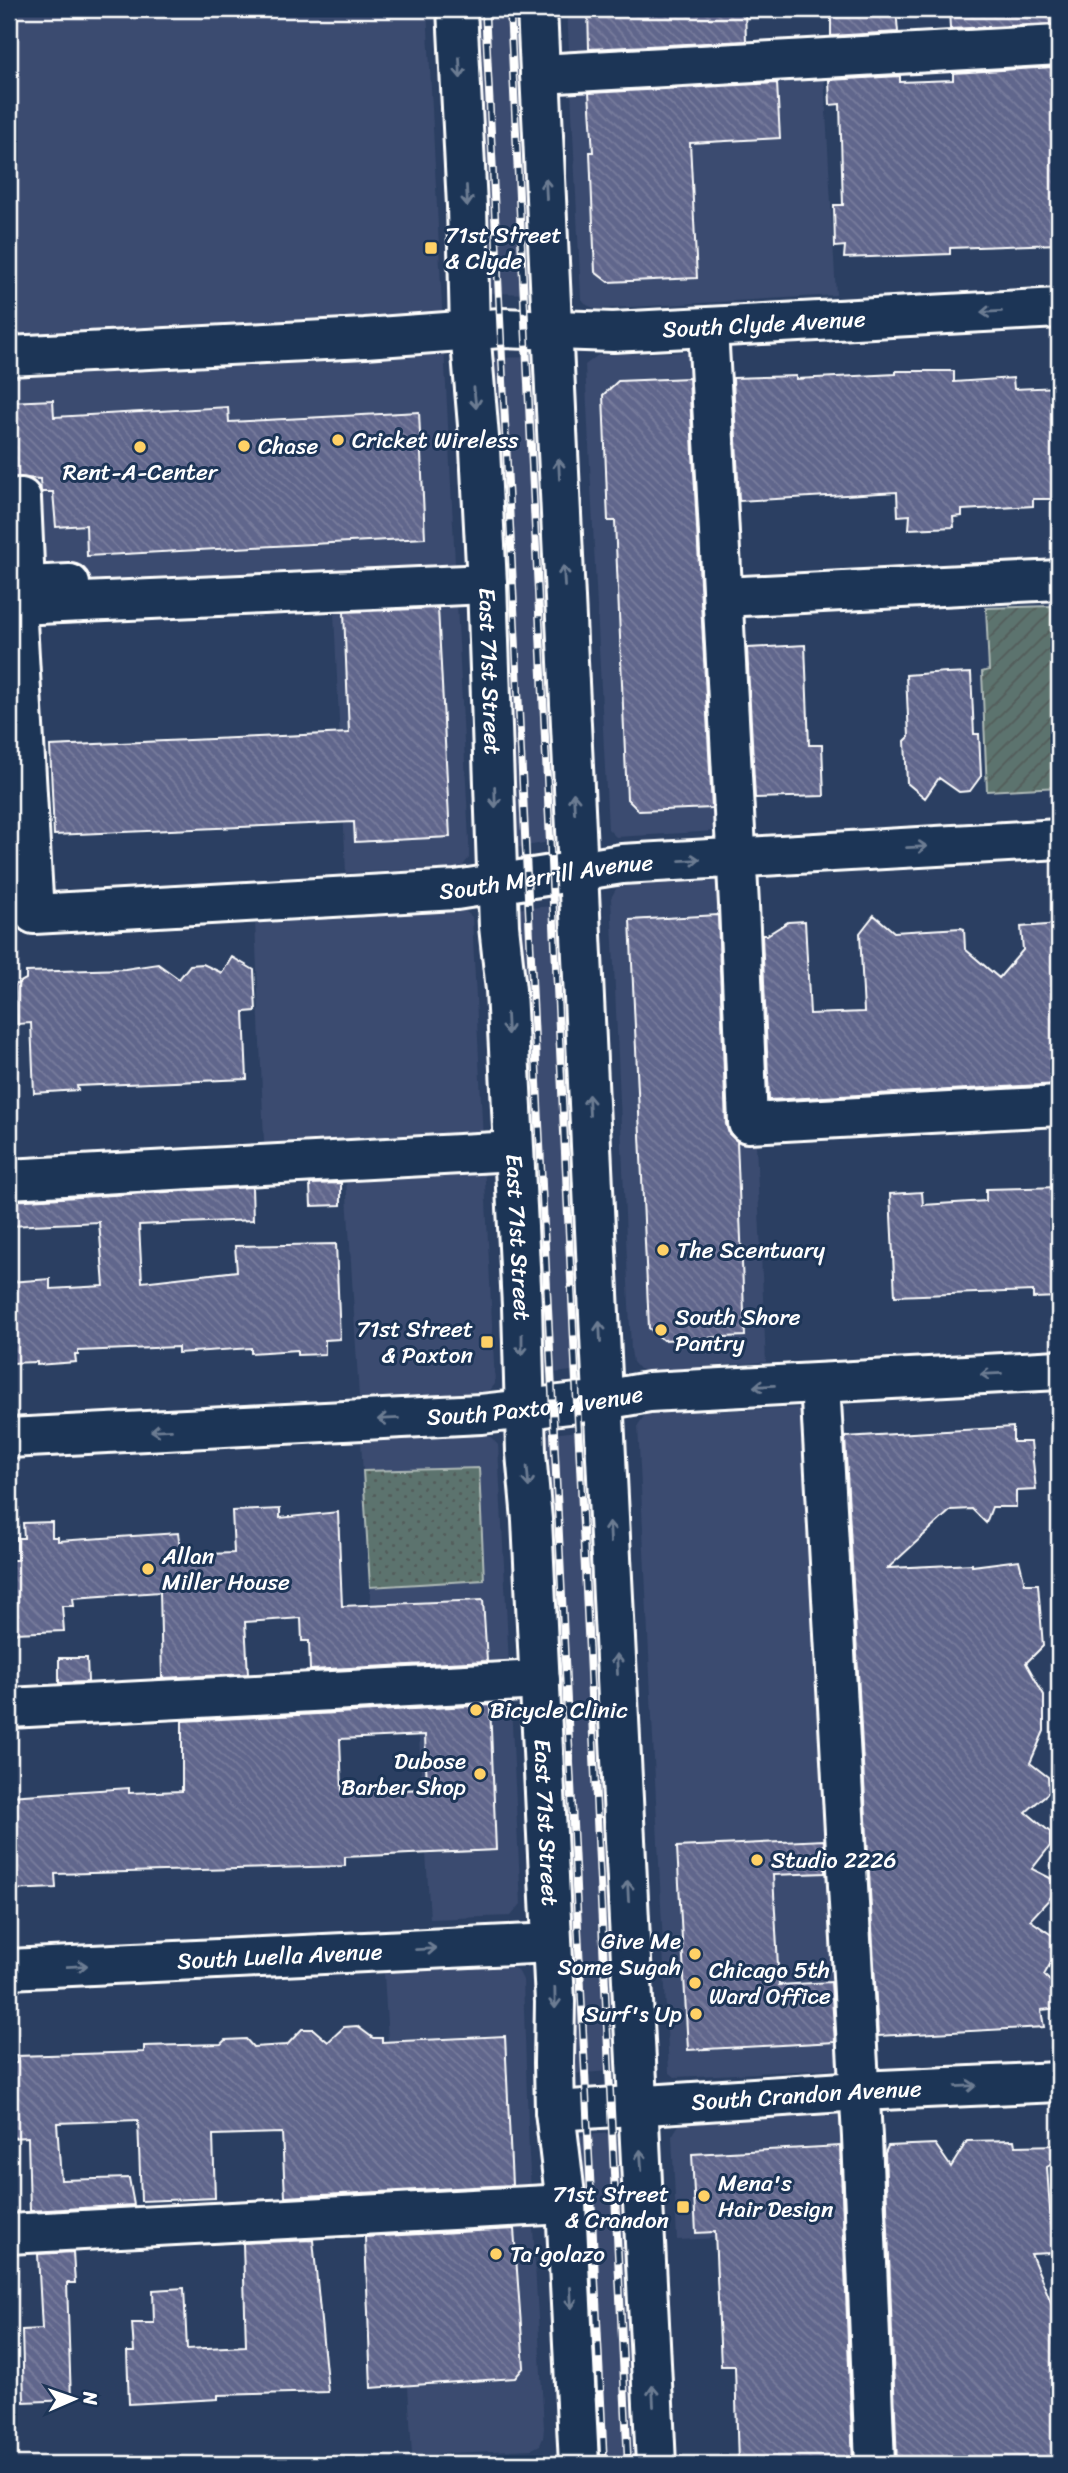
<svg xmlns="http://www.w3.org/2000/svg" width="1068" height="2473" font-family="Sriracha,sans-serif">
	<style>
		.built { fill: #3b4b6f }
		.grass { fill: url(#grass-dots); stroke: #aeb9b6; stroke-width: 2 }
		.garden { fill: url(#garden-furrows); stroke: #aeb9b6; stroke-width: 2 }
		.building { fill: url(#building-back-hatch); stroke: #fff; stroke-width: 2; fill-rule: evenodd }
		.lines { fill: none; stroke-linecap: round; stroke-linejoin: round }
		.minor-casing { stroke: #fff; stroke-width: 44 }
		.major-casing { stroke: #fff; stroke-width: 44 }
		.minor { stroke: #1d3557; stroke-width: 38 }
		.major { stroke: #1d3557; stroke-width: 38 }
		.rail-casing { stroke: #fff; stroke-width: 8 }
		.rail { stroke: #1d3557; stroke-width: 5; stroke-dasharray: 16; stroke-linecap: butt }
		.oneway { stroke: #6c7c92 }
		.poi-dot { fill: #ffd166; stroke: #1d3557; stroke-width: 2.5 }
		.labels { text-anchor: middle; dominant-baseline: central; stroke-width: 6; stroke-linejoin: round; paint-order: stroke }
		.poi-label { font-size: 23px; fill: #fff; stroke: #1d3557; text-anchor: start }
		.street-label { font-size: 23px; fill: #fff; stroke: #1d3557 }
	</style>
	<defs>
		<pattern id="grass-dots" width="8" height="8" patternUnits="userSpaceOnUse" patternTransform="scale(1.75)"><rect width="8" height="8" fill="#5c736e"/><path d="M2 2h.1M6 6h.1" fill="none" stroke="#525c5a" stroke-width="1.8" stroke-linecap="round"/></pattern>
		<pattern id="garden-furrows" width="10" height="10" patternUnits="userSpaceOnUse" patternTransform="scale(1.75)"><rect width="10" height="10" fill="#5c736e"/><path d="M-1 1l2-2M0 10L10 0M9 11l2-2" fill="none" stroke="#525c5a"/></pattern>
		<pattern id="building-back-hatch" width="6" height="6" patternUnits="userSpaceOnUse" patternTransform="scale(1.75)"><rect width="6" height="6" fill="#61668c"/><path d="M-1 5l2 2M0 0l6 6M5-1l2 2" fill="none" stroke="#797d9d"/></pattern>
	</defs>
	<rect width="100%" height="100%" fill="#2b3f62"/>
	<filter id="ink" filterUnits="userSpaceOnUse"><feTurbulence type="fractalNoise" baseFrequency=".0143" numOctaves="2"/><feDisplacementMap in="SourceGraphic" scale="14" xChannelSelector="R" yChannelSelector="G"/><feConvolveMatrix kernelMatrix="1 2 1 2 8 2 1 2 1" color-interpolation-filters="sRGB"/></filter>
	<g filter="url(#ink)">
		<path class="built" d="M 9,9 L 427,9 L 469,841 L 469,858 L 461,868 L 346,873 L 333,591 L 9,605 Z
			M 472,9 L 526,9 L 540,294 L 482,293 Z
			M 567,9 L 701,9 L 704,65 L 823,57 L 836,295 L 596,309 L 587,305 L 581,298 Z
			M 710,351 L 734,830 L 616,837 L 608,829 L 585,365 L 598,355 Z
			M 542,357 L 566,839 L 509,849 L 485,358 Z
			M 737,880 L 755,1123 L 766,1362 L 647,1371 L 639,1369 L 633,1362 L 631,1350 L 611,898 L 617,887 L 623,885 Z
			M 569,905 L 591,1369 L 535,1375 L 512,909 Z
			M 457,909 L 463,909 L 472,917 L 495,1384 L 487,1394 L 480,1396 L 359,1398 L 345,1161 L 265,1165 L 255,921 Z
			M 821,1407 L 858,2068 L 675,2077 L 669,2072 L 638,1425 L 644,1416 L 652,1413 Z
			M 594,1429 L 625,2070 L 569,2074 L 536,1436 Z
			M 482,1435 L 489,1435 L 498,1445 L 521,1904 L 511,1916 L 430,1919 L 416,1688 L 373,1690 L 370,1587 L 361,1441 Z
			M 510,1966 L 518,1970 L 523,1980 L 529,2154 L 544,2428 L 543,2438 L 540,2445 L 532,2449 L 412,2455 L 384,1973 Z
			M 860,2113 L 866,2231 L 677,2240 L 672,2136 L 680,2123 Z
			M 628,2132 L 645,2464 L 591,2464 L 571,2136 Z"/>
		<path class="grass" d="M 479,1468 L 484,1580 L 370,1587 L 363,1471 Z"/>
		<path class="garden" d="M 1052,606 L 1059,741 L 1059,787 L 987,791 L 982,672 L 989,670 L 986,608 Z"/>
		<path class="building" d="M 588,9 L 688,9 L 689,12 L 745,9 L 746,41 L 589,49 Z
			M 831,9 L 896,9 L 898,32 L 831,36 Z
			M 949,9 L 1049,9 L 1050,24 L 950,29 Z
			M 1053,67 L 1059,192 L 1059,244 L 950,248 L 950,254 L 844,258 L 845,246 L 835,247 L 834,205 L 843,205 L 840,104 L 830,105 L 829,80 L 900,76 L 900,82 L 953,80 L 953,73 Z
			M 777,83 L 780,138 L 690,143 L 697,278 L 608,282 L 595,272 L 590,152 L 593,152 L 589,93 Z
			M 896,371 L 954,371 L 954,382 L 1013,378 L 1014,389 L 1059,387 L 1059,499 L 1033,499 L 1033,506 L 962,510 L 962,516 L 953,517 L 954,527 L 909,529 L 910,515 L 898,516 L 897,492 L 739,501 L 733,378 L 796,376 L 796,379 L 896,374 Z
			M 689,378 L 712,808 L 639,811 L 627,799 L 615,521 L 608,521 L 603,395 L 618,381 Z
			M 53,400 L 54,417 L 228,407 L 229,422 L 419,412 L 425,538 L 87,556 L 86,525 L 56,527 L 53,492 L 41,492 L 40,479 L 9,477 L 9,402 Z
			M 438,608 L 450,837 L 355,842 L 354,822 L 54,835 L 50,746 L 349,733 L 344,612 Z
			M 805,645 L 809,745 L 822,745 L 824,796 L 755,798 L 747,648 Z
			M 946,672 L 946,674 L 971,673 L 974,734 L 979,734 L 981,776 L 970,791 L 959,792 L 939,778 L 925,798 L 907,783 L 905,741 L 909,737 L 906,675 Z
			M 718,915 L 726,1124 L 729,1134 L 737,1141 L 745,1336 L 663,1340 L 649,1328 L 630,920 Z
			M 874,915 L 894,932 L 961,928 L 964,929 L 965,949 L 999,978 L 1023,950 L 1021,927 L 1059,924 L 1059,1084 L 769,1100 L 762,935 L 767,935 L 788,922 L 805,921 L 810,1014 L 864,1012 L 860,933 Z
			M 232,957 L 254,970 L 256,1011 L 244,1012 L 247,1079 L 77,1086 L 78,1090 L 34,1093 L 31,1023 L 17,1024 L 15,985 L 26,979 L 26,972 L 125,969 L 158,964 L 179,979 L 190,965 L 203,964 L 222,973 Z
			M 341,1183 L 341,1205 L 311,1206 L 310,1184 Z
			M 252,1187 L 253,1220 L 139,1225 L 142,1282 L 237,1271 L 235,1246 L 336,1244 L 340,1339 L 325,1340 L 325,1354 L 297,1355 L 297,1350 L 251,1353 L 251,1348 L 178,1353 L 178,1347 L 78,1351 L 78,1355 L 75,1355 L 76,1362 L 37,1365 L 37,1362 L 9,1363 L 9,1282 L 50,1279 L 50,1289 L 104,1286 L 99,1222 L 9,1226 L 9,1201 Z
			M 1059,1187 L 1059,1297 L 1033,1298 L 1033,1291 L 895,1296 L 890,1194 L 922,1192 L 923,1205 L 986,1201 L 986,1189 Z
			M 1013,1427 L 1013,1442 L 1031,1442 L 1036,1490 L 1016,1491 L 1016,1507 L 992,1507 L 986,1523 L 972,1509 L 951,1510 L 888,1568 L 972,1564 L 972,1566 L 1019,1560 L 1025,1584 L 1038,1584 L 1043,1646 L 1026,1663 L 1044,1695 L 1044,1731 L 1030,1763 L 1048,1777 L 1049,1792 L 1026,1812 L 1050,1832 L 1050,1846 L 1032,1869 L 1052,1879 L 1054,1894 L 1030,1920 L 1056,1938 L 1057,1952 L 1044,1975 L 1057,1988 L 1058,2008 L 1041,2010 L 1044,2027 L 878,2036 L 845,1437 Z
			M 280,1509 L 280,1518 L 338,1512 L 342,1606 L 483,1600 L 487,1661 L 310,1670 L 309,1641 L 302,1641 L 301,1618 L 245,1622 L 248,1674 L 162,1678 L 160,1592 L 73,1598 L 74,1606 L 62,1606 L 64,1631 L 14,1633 L 14,1627 L 10,1627 L 9,1560 L 17,1560 L 17,1538 L 24,1538 L 23,1523 L 52,1522 L 52,1537 L 58,1537 L 58,1541 L 178,1533 L 181,1555 L 234,1553 L 232,1511 Z
			M 59,1658 L 87,1658 L 88,1682 L 59,1683 Z
			M 490,1705 L 496,1850 L 345,1857 L 345,1866 L 55,1874 L 56,1888 L 9,1890 L 9,1796 L 129,1788 L 129,1793 L 182,1791 L 182,1721 ZM 425,1735 L 427,1789 L 342,1792 L 340,1739 Z
			M 824,1840 L 825,1873 L 773,1875 L 779,1985 L 831,1982 L 835,2042 L 688,2050 L 677,1847 Z
			M 357,2026 L 373,2038 L 382,2038 L 382,2042 L 505,2036 L 512,2185 L 285,2197 L 282,2133 L 213,2135 L 215,2198 L 141,2201 L 138,2120 L 57,2123 L 61,2180 L 129,2178 L 134,2205 L 30,2211 L 28,2137 L 9,2138 L 9,2064 L 17,2063 L 16,2056 L 144,2052 L 144,2046 L 221,2044 L 225,2040 L 246,2039 L 253,2047 L 287,2045 L 302,2029 L 313,2029 L 328,2042 L 344,2027 Z
			M 1014,2140 L 1015,2146 L 1059,2145 L 1059,2160 L 1047,2167 L 1051,2224 L 1059,2232 L 1059,2246 L 1051,2253 L 1031,2254 L 1059,2321 L 1059,2325 L 1053,2325 L 1058,2464 L 897,2464 L 885,2153 L 888,2146 L 935,2144 L 951,2167 L 967,2141 Z
			M 840,2146 L 853,2464 L 738,2464 L 735,2366 L 721,2366 L 715,2232 L 696,2233 L 692,2154 Z
			M 514,2229 L 524,2367 L 515,2378 L 371,2388 L 365,2237 Z
			M 313,2240 L 328,2392 L 218,2395 L 218,2399 L 129,2404 L 127,2352 L 134,2352 L 132,2323 L 154,2323 L 153,2290 L 184,2288 L 187,2349 L 246,2346 L 243,2243 Z
			M 73,2252 L 75,2283 L 67,2283 L 71,2400 L 24,2402 L 22,2330 L 42,2329 L 38,2254 Z"/>
		<g class="lines">
			<defs>
				<g id="minor">
					<path d="M 540,74 L 1059,45"/>
					<path d="M 708,328 L 739,905 L 748,1123 L 1059,1106"/>
					<path id="s1" d="M 9,356 L 365,338 L 501,328 L 613,332 L 1059,308"/>
					<path d="M 9,499 L 21,498 L 25,586 L 70,584"/>
					<path id="s2" d="M 487,584 L 16,605 L 34,914 L 456,890 L 622,864 L 1059,839"/>
					<path d="M 723,597 L 1059,580"/>
					<path d="M 9,1179 L 514,1151"/>
					<path d="M 820,1383 L 862,2137 L 875,2464"/>
					<path id="s3" d="M 9,1438 L 481,1414 L 604,1400 L 649,1392 L 1059,1370"/>
					<path d="M 9,1708 L 540,1680"/>
					<path id="s4" d="M 9,1969 L 552,1943"/>
					<path id="s5" d="M 555,2111 L 859,2091 L 1059,2082"/>
					<path d="M 9,2234 L 566,2204"/>
				</g>
				<g id="major">
					<path id="s6" d="M 457,9 L 467,206 L 470,330 L 480,449 L 487,584 L 499,926 L 506,990 L 522,1306 L 526,1453 L 532,1520 L 555,2002 L 554,2063 L 555,2111 L 566,2204 L 579,2464"/>
					<path d="M 537,9 L 601,1356 L 656,2464"/>
				</g>
			</defs>
			<use href="#minor" class="minor-casing"/>
			<use href="#major" class="major-casing"/>
			<use href="#minor" class="minor"/>
			<use href="#major" class="major"/>
			<defs>
				<path id="rail" d="M 485,9 L 604,2464
					M 510,9 L 628,2464"/>
			</defs>
			<use href="#rail" class="rail-casing"/>
			<use href="#rail" class="rail"/>
		</g>
		<defs><path id="oneway-shaft" d="M-6 0H5M1.5-3L5.5 0L1.5 3" fill="none" stroke-width="1.6" stroke-linecap="round" stroke-linejoin="round" transform="scale(1.75)"/></defs>
		<g class="oneway">
			<use href="#oneway-shaft" transform="translate(460 68) rotate(87)"/>
			<use href="#oneway-shaft" transform="translate(546 189) rotate(-93)"/>
			<use href="#oneway-shaft" transform="translate(467 196) rotate(87)"/>
			<use href="#oneway-shaft" transform="translate(991 312) rotate(177)"/>
			<use href="#oneway-shaft" transform="translate(475 398) rotate(84)"/>
			<use href="#oneway-shaft" transform="translate(559 469) rotate(-93)"/>
			<use href="#oneway-shaft" transform="translate(564 576) rotate(-93)"/>
			<use href="#oneway-shaft" transform="translate(495 797) rotate(88)"/>
			<use href="#oneway-shaft" transform="translate(574 803) rotate(-93)"/>
			<use href="#oneway-shaft" transform="translate(917 847) rotate(-3)"/>
			<use href="#oneway-shaft" transform="translate(690 860) rotate(-3)"/>
			<use href="#oneway-shaft" transform="translate(507 1024) rotate(87)"/>
			<use href="#oneway-shaft" transform="translate(589 1105) rotate(-93)"/>
			<use href="#oneway-shaft" transform="translate(600 1332) rotate(-93)"/>
			<use href="#oneway-shaft" transform="translate(522 1345) rotate(90)"/>
			<use href="#oneway-shaft" transform="translate(991 1374) rotate(177)"/>
			<use href="#oneway-shaft" transform="translate(764 1386) rotate(177)"/>
			<use href="#oneway-shaft" transform="translate(388 1419) rotate(177)"/>
			<use href="#oneway-shaft" transform="translate(161 1430) rotate(177)"/>
			<use href="#oneway-shaft" transform="translate(528 1477) rotate(85)"/>
			<use href="#oneway-shaft" transform="translate(610 1532) rotate(-93)"/>
			<use href="#oneway-shaft" transform="translate(617 1664) rotate(-93)"/>
			<use href="#oneway-shaft" transform="translate(628 1891) rotate(-93)"/>
			<use href="#oneway-shaft" transform="translate(426 1949) rotate(-3)"/>
			<use href="#oneway-shaft" transform="translate(77 1966) rotate(-3)"/>
			<use href="#oneway-shaft" transform="translate(555 1998) rotate(89)"/>
			<use href="#oneway-shaft" transform="translate(966 2086) rotate(-3)"/>
			<use href="#oneway-shaft" transform="translate(641 2160) rotate(-94)"/>
			<use href="#oneway-shaft" transform="translate(571 2298) rotate(87)"/>
			<use href="#oneway-shaft" transform="translate(653 2396) rotate(-93)"/>
		</g>
	</g>
	<g class="poi-dot">
		<rect x="424" y="241" width="14" height="14" rx="3.5"/>
		<circle cx="338" cy="440" r="7"/>
		<circle cx="244" cy="446" r="7"/>
		<circle cx="140" cy="447" r="7"/>
		<circle cx="663" cy="1250" r="7"/>
		<circle cx="661" cy="1330" r="7"/>
		<rect x="480" y="1335" width="14" height="14" rx="3.5"/>
		<circle cx="148" cy="1569" r="7"/>
		<circle cx="476" cy="1710" r="7"/>
		<circle cx="480" cy="1774" r="7"/>
		<circle cx="757" cy="1860" r="7"/>
		<circle cx="695" cy="1954" r="7"/>
		<circle cx="695" cy="1983" r="7"/>
		<circle cx="696" cy="2014" r="7"/>
		<circle cx="704" cy="2196" r="7"/>
		<rect x="676" y="2200" width="14" height="14" rx="3.5"/>
		<circle cx="496" cy="2254" r="7"/>
	</g>
	<g class="labels">
		<g class="poi-label">
			<text x="445" y="235">71st Street<tspan x="445" dy="26">&amp; Clyde</tspan></text>
			<text x="352" y="440">Cricket Wireless</text>
			<text x="258" y="446">Chase</text>
			<text x="140" y="472" text-anchor="middle">Rent-A-Center</text>
			<text x="677" y="1250">The Scentuary</text>
			<text x="675" y="1317">South Shore<tspan x="675" dy="26">Pantry</tspan></text>
			<text x="473" y="1329" text-anchor="end">71st Street<tspan x="473" dy="26">&amp; Paxton</tspan></text>
			<text x="162" y="1556">Allan<tspan x="162" dy="26">Miller House</tspan></text>
			<text x="490" y="1710">Bicycle Clinic</text>
			<text x="466" y="1761" text-anchor="end">Dubose<tspan x="466" dy="26">Barber Shop</tspan></text>
			<text x="771" y="1860">Studio 2226</text>
			<text x="681" y="1941" text-anchor="end">Give Me<tspan x="681" dy="26">Some Sugah</tspan></text>
			<text x="709" y="1970">Chicago 5th<tspan x="709" dy="26">Ward Office</tspan></text>
			<text x="682" y="2014" text-anchor="end">Surf's Up</text>
			<text x="718" y="2183">Mena's<tspan x="718" dy="26">Hair Design</tspan></text>
			<text x="669" y="2194" text-anchor="end">71st Street<tspan x="669" dy="26">&amp; Crandon</tspan></text>
			<text x="510" y="2254">Ta'golazo</text>
		</g>
		<g class="street-label">
			<text stroke="none"><textPath href="#s1" startOffset="756">South Clyde Avenue</textPath></text>
			<text stroke="none"><textPath href="#s6" startOffset="663">East 71st Street</textPath></text>
			<text stroke="none"><textPath href="#s2" startOffset="1295">South Merrill Avenue</textPath></text>
			<text stroke="none"><textPath href="#s6" startOffset="1230">East 71st Street</textPath></text>
			<text stroke="none"><textPath href="#s3" startOffset="527">South Paxton Avenue</textPath></text>
			<text stroke="none"><textPath href="#s6" startOffset="1816">East 71st Street</textPath></text>
			<text stroke="none"><textPath href="#s4" startOffset="271">South Luella Avenue</textPath></text>
			<text stroke="none"><textPath href="#s5" startOffset="252">South Crandon Avenue</textPath></text>
		</g>
	</g>
	<rect width="1068" height="2473" fill="none" stroke="#1d3557" stroke-width="35"/>
	<rect x="18" y="18" width="1033" height="2438" fill="none" stroke="#fff" stroke-width="2.5" filter="url(#ink)"/>
	<g transform="translate(74 2399) rotate(88)" stroke="#1d3557" stroke-width="5" paint-order="stroke">
	<path d="M0-5L12 26L0 18L-12 26Z" fill="#ffffff"/>
	<text y="-10" font-size="19" font-weight="bold" text-anchor="middle" fill="#ffffff">N</text>
	</g>
</svg>
